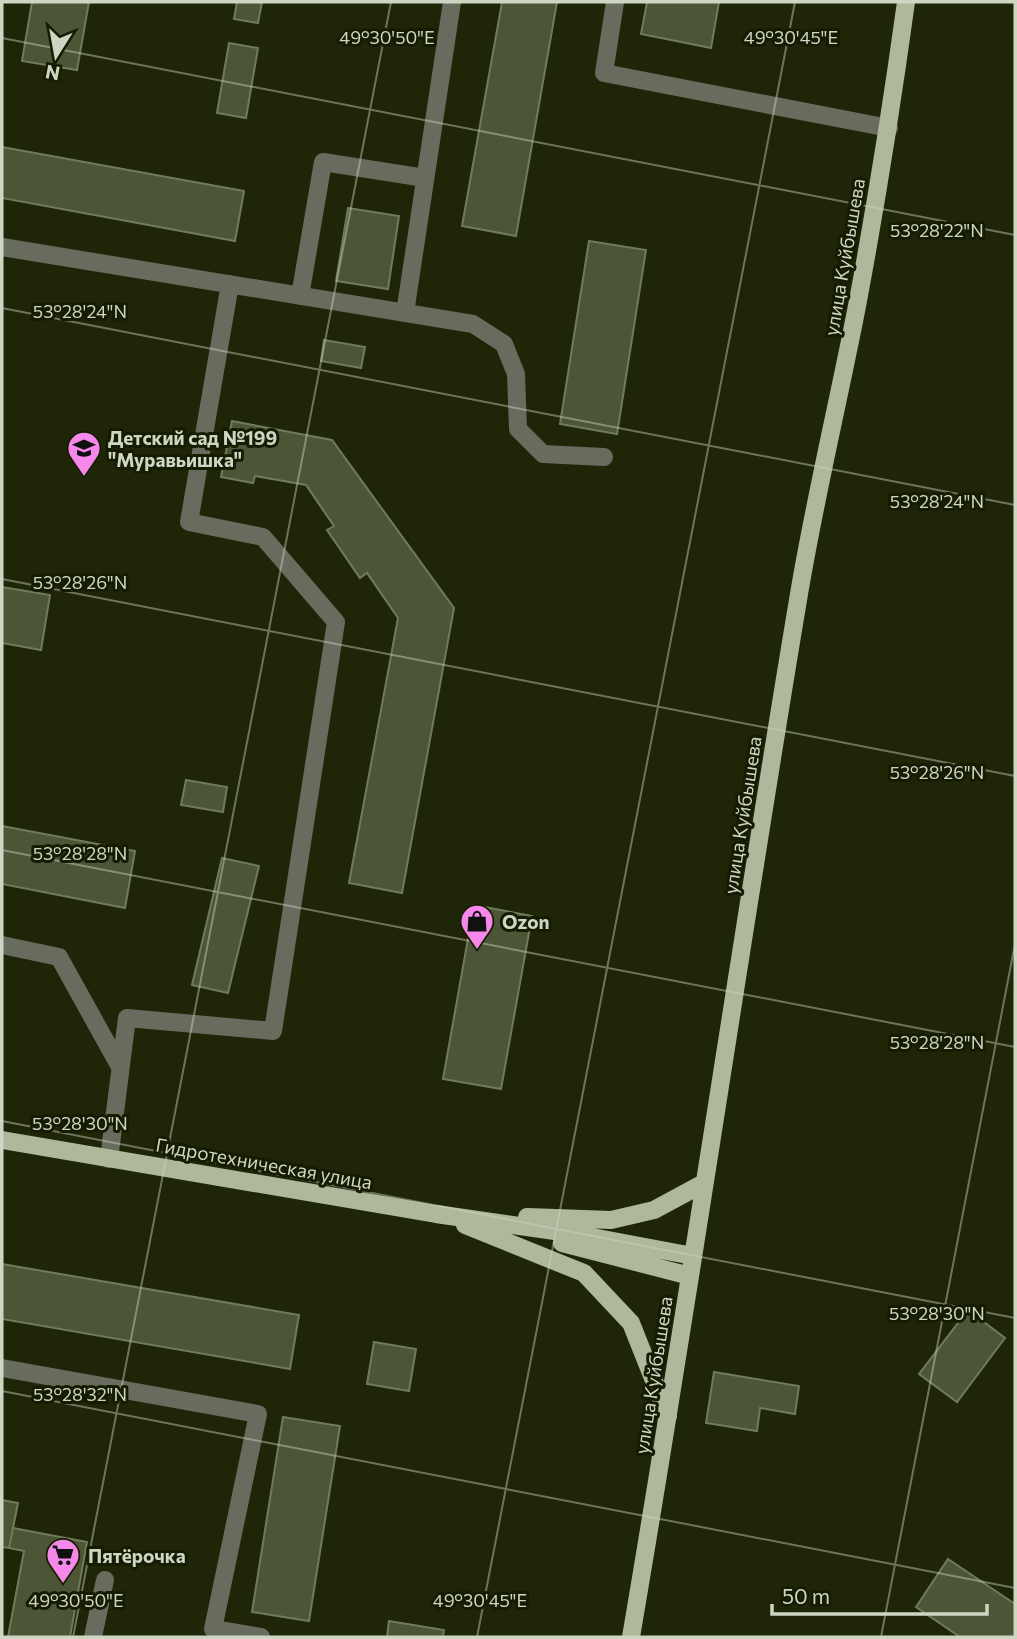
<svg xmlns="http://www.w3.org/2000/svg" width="1017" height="1639" font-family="Commissioner,sans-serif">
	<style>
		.building { fill: #4d5537; stroke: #717a5a; stroke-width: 2 }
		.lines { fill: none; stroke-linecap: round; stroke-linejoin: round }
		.minor { stroke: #686c5f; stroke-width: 18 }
		.major { stroke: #afb89b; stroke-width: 18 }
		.ticks { fill: none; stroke: #cfd5c3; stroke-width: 2; stroke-opacity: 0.45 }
		.labels { text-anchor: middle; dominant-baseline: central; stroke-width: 6; stroke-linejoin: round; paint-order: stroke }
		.street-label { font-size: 19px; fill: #cfd5c3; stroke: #161c01 }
		.poi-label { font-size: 19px; font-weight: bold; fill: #cfd5c3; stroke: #161c01; text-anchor: start }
		.ticks-label { font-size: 18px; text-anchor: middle; fill: #cfd5c3; stroke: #161c01; stroke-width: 6; stroke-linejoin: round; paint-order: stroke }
	</style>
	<rect width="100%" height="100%" fill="#1f2608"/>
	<path class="building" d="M 32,2 L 89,2 L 77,70 L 22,61 Z
		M 237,2 L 262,2 L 258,23 L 234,19 Z
		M 502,2 L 557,2 L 516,236 L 462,226 Z
		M 647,2 L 719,2 L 711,48 L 641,34 Z
		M 229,43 L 258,48 L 246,118 L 217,113 Z
		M 2,147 L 244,191 L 235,241 L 2,198 Z
		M 348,208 L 399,216 L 388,289 L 336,281 Z
		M 589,241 L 646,250 L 617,434 L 560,424 Z
		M 324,340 L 365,347 L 361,368 L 321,361 Z
		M 232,421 L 332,440 L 454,608 L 402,893 L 349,883 L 398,618 L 367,573 L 360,578 L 327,530 L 334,526 L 306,485 L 255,476 L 253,483 L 221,477 Z
		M 2,587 L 50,595 L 41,650 L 2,643 Z
		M 186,780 L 227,787 L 223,812 L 181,805 Z
		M 2,826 L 135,851 L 125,908 L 2,884 Z
		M 222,858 L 259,866 L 228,993 L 192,985 Z
		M 474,905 L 532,916 L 501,1089 L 443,1079 Z
		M 2,1264 L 299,1315 L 290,1369 L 2,1319 Z
		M 968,1310 L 1005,1338 L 957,1402 L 919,1374 Z
		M 374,1342 L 416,1349 L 409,1391 L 367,1384 Z
		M 714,1372 L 799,1386 L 795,1414 L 760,1408 L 757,1431 L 706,1423 Z
		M 283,1417 L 340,1426 L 309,1621 L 252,1612 Z
		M 2,1500 L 18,1503 L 9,1548 L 2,1547 Z
		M 13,1528 L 87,1542 L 70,1637 L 8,1637 L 24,1551 L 9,1548 Z
		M 948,1559 L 1015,1604 L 1015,1637 L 960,1637 L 916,1607 Z
		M 389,1621 L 444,1630 L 443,1637 L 387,1637 Z"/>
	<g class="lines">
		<path class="minor" d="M 615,2 L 604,73 L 889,128
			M 2,247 L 473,324 L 504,344 L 516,374 L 518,429 L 543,454 L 604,457
			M 300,296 L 323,162 L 425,178
			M 405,313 L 452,2
			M 2,945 L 59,957 L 120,1067
			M 109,1159 L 127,1018 L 273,1031 L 336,622 L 263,537 L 189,522 L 230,284
			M 2,1368 L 258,1414 L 213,1629 L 261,1637
			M 93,1637 L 105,1580"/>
		<path class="major" d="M 2,1140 L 436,1214 L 576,1234 L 693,1256
			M 527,1217 L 611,1220 L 654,1210 L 704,1183
			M 465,1225 L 584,1273 L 631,1323 L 668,1416
			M 562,1243 L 690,1276
			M 631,1637 C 690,1292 740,946 798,600 C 814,502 838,404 857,306 C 876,205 892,104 906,2"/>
	</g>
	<path class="ticks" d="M 2,38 L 1015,235M 2,308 L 1015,505M 2,579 L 1015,776M 2,850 L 1015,1047M 2,1121 L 1015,1318M 2,1391 L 1015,1588M 73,1637 L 391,2M 477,1637 L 795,2M 881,1637 L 1015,944"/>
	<defs>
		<symbol id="school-pin" viewBox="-11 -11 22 30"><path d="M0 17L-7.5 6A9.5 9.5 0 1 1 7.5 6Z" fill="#f788eb" stroke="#161c01"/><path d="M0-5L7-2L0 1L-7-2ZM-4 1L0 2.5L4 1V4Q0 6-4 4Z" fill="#111"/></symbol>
		<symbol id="shop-pin" viewBox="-11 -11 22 30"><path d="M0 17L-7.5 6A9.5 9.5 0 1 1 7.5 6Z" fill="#f788eb" stroke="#161c01"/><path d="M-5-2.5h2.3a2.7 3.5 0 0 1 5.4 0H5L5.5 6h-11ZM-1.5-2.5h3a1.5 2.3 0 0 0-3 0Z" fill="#111"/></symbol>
		<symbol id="supermarket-pin" viewBox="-11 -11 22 30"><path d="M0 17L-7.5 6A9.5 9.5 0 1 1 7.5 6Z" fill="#f788eb" stroke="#161c01"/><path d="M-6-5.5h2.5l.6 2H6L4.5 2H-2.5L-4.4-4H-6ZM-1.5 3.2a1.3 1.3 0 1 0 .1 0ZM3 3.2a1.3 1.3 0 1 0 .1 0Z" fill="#111"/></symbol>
	</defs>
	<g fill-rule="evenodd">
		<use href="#school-pin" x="65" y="429" width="38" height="52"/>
		<use href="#shop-pin" x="458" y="902" width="38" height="52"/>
		<use href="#supermarket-pin" x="44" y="1536" width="38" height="52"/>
	</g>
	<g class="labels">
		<g class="street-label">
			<text transform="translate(844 257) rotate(-80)">улица Куйбышева</text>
			<text transform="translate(742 815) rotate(-81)">улица Куйбышева</text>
			<text transform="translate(264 1163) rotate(10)">Гидротехническая улица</text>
			<text transform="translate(653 1375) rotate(-81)">улица Куйбышева</text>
		</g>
		<g class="poi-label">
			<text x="108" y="437">Детский сад №199<tspan x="108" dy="22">"Муравьишка"</tspan></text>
			<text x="502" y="921">Ozon</text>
			<text x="88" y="1555">Пятёрочка</text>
		</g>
	</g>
	<g class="ticks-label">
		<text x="387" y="44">49°30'50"E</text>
		<text x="791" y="44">49°30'45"E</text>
		<text x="937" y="237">53°28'22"N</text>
		<text x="80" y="318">53°28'24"N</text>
		<text x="937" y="508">53°28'24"N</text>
		<text x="80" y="589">53°28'26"N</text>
		<text x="937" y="779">53°28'26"N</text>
		<text x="80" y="860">53°28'28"N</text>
		<text x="937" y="1049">53°28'28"N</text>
		<text x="80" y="1130">53°28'30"N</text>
		<text x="937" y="1320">53°28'30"N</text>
		<text x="80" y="1401">53°28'32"N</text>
		<text x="76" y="1607">49°30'50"E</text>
		<text x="480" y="1607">49°30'45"E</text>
	</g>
	<rect width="1017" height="1639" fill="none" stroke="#cfd5c3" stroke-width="7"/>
	<g transform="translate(56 56) rotate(191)" stroke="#161c01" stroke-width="5" paint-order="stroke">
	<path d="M0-5L12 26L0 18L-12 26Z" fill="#cfd5c3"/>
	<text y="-10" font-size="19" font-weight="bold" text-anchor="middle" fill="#cfd5c3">N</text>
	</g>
	<path d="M772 1604v10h215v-10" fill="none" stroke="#cfd5c3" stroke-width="3.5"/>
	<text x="782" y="1604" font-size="21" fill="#cfd5c3" stroke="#161c01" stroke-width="5" paint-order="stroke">50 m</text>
</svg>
